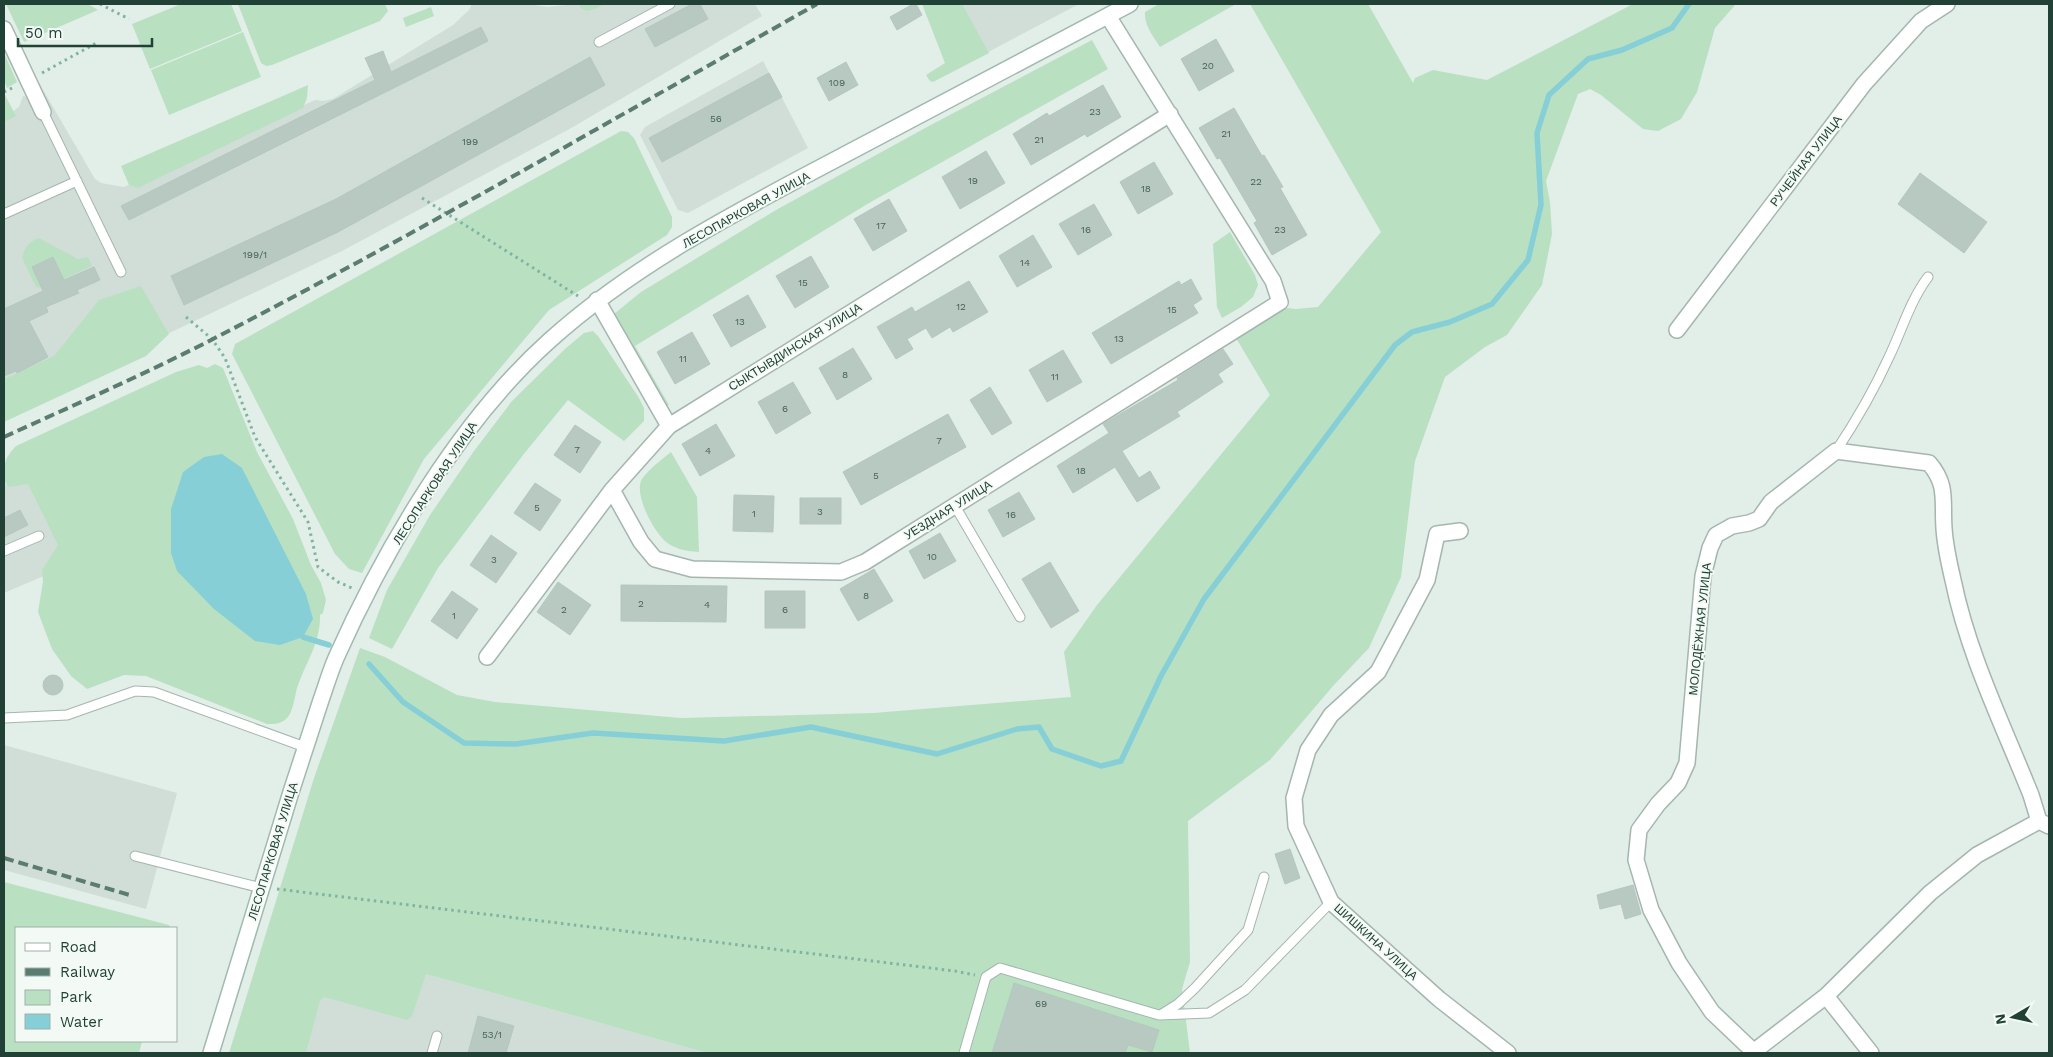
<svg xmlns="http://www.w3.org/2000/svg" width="2053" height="1057" font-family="'Work Sans',sans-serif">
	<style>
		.built { fill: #d0ded7 }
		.green { fill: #bae0c2 }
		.water { fill: #86cfd7 }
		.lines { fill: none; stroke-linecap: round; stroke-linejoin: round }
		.stream { stroke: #86cfd7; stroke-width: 5.5 }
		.building { fill: #b7c9c1; stroke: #b4c8bf }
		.lane-casing { stroke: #a4b6af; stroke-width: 11 }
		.street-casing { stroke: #a4b6af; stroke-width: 18 }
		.secondary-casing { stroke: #a0bab0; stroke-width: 18 }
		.path { stroke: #80b4a1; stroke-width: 3; stroke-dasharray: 2.5 4; stroke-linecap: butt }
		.lane { stroke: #fff; stroke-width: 9 }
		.street { stroke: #fff; stroke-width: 15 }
		.secondary { stroke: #fff; stroke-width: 15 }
		.rail { stroke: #5b7c71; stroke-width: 4; stroke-dasharray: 10 5; stroke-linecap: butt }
		.labels { text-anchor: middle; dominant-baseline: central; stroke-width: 4; stroke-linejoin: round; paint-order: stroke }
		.number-label { font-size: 10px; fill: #466259 }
		.street-label { font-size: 12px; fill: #214036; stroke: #f3faf6 }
	</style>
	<rect width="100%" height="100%" fill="#e2eee8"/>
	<path class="built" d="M 472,4 L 526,4 L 548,7 L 576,4 L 755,4 L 762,16 L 573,127 L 342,251 L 144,345 L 4,410 L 4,118 L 19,107 L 23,96 L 32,98 L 39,92 L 39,83 L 95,179 L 101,183 L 124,187 L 315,100 L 323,101 L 333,99 L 453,25 L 469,10 Z
		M 925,4 L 1079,4 L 960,67 Z
		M 763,61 L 808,148 L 688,213 L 678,210 L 640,135 L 645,127 Z
		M 32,471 L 74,563 L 4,593 L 4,485 Z
		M 4,745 L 177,793 L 146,909 L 4,870 Z
		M 295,937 L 707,1053 L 254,1053 Z"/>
	<path class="green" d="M 6,4 L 88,4 L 98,10 L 24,42 Z
		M 181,4 L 231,4 L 242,31 L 150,69 L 132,24 Z
		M 238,4 L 385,4 L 388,11 L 380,21 L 272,65 L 266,66 L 261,63 Z
		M 580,4 L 605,4 L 595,9 L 586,11 L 580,7 Z
		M 922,4 L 962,4 L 989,53 L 933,82 L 930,81 L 926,75 L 945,63 Z
		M 1159,4 L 1236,4 L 1160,47 C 1153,36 1144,25 1145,12 Z
		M 1250,4 L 1368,4 L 1413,83 L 1415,78 L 1433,70 L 1487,80 L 1633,4 L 1736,4 L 1715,28 L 1697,92 L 1681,119 L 1658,131 L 1643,129 L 1601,95 L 1590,89 L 1578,94 L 1546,181 L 1550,202 L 1552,234 L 1542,285 L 1507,335 L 1485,347 L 1445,377 L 1415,461 L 1401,577 L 1369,648 L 1333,686 L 1270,760 L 1188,821 L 1190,962 L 1182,989 L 1190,1053 L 707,1053 L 426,974 L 412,1016 L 407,1020 L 324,997 L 320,1001 L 306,1053 L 229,1053 L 314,778 L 360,648 L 385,657 L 457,695 L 495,702 L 681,718 L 873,713 L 1071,697 L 1064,652 L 1097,605 L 1270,395 L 1236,338 L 1287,308 L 1296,309 L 1318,307 L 1381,232 Z
		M 431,7 L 434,16 L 406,27 L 403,18 Z
		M 243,32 L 261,77 L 169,115 L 151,70 Z
		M 1092,40 L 1108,69 L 869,203 L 635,346 L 669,405 L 664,405 L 615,320 L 614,314 L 641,292 L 776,210 L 927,127 Z
		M 4,53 L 17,82 L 7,88 L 4,80 Z
		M 308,85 L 307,98 L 303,108 L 138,188 L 129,185 L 121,166 Z
		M 4,95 L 5,95 L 16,116 L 4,122 Z
		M 621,131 L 628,132 L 634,138 L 672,217 L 672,227 L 667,235 L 549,310 L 424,459 L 362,573 L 349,569 L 335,554 L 232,354 L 235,344 Z
		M 1230,232 L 1255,275 L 1258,285 L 1253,297 L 1241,307 L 1222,318 L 1217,307 L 1213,244 Z
		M 39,238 L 78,259 L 88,257 L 92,266 L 44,288 L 36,287 L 22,258 C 25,247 28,242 39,238 Z
		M 141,286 L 169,334 L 146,356 L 4,422 L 4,379 L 54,356 L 99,300 Z
		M 593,331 L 598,336 L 639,398 L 644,408 L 644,421 L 624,441 L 568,400 L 523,455 L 438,568 L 392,649 L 369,638 L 387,590 L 430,515 L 474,451 L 512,401 L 565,349 L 584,333 Z
		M 215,364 L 223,368 L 257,452 L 293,519 L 311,565 L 321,583 L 326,600 L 323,613 L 320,615 C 321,642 305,664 297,688 C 295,696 293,711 288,717 C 282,724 275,724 267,724 L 146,676 L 124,675 L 87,689 L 71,676 L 52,649 L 38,612 L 43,581 L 42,570 L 58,545 L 28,484 L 9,487 L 4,481 C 4,463 4,459 16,446 L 176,372 L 199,365 L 207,368 Z
		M 671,452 L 697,497 L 699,552 C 687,551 677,550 666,542 C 654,532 633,494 642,479 C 649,469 661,460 671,452 Z
		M 4,882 L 169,925 L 170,928 L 16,928 L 16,1041 L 142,1041 L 139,1053 L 4,1053 Z"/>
	<path class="water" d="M 222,454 L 242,468 L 306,594 L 313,619 L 303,637 L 280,645 L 255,641 L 214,609 L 177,571 L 171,553 L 171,509 L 183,472 L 204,457 Z"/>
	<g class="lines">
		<path class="stream" d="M 303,637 L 329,645
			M 369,664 L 403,702 L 464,743 L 516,744 L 593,733 L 724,741 L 811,727 L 937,754 L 1017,729 L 1039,727 L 1052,749 L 1101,766 L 1121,761 L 1161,676 L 1204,599 L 1395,345 L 1412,332 L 1450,322 L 1492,304 L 1528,260 L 1541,205 L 1537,133 L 1549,95 L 1588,59 L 1622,50 L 1672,28 L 1689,4"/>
	</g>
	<path class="building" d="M 692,4 L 700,4 L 708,19 L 655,47 L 645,29 Z
		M 913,4 L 916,4 L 922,15 L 897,30 L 890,17 Z
		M 481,27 L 488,41 L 129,220 L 121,206 L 375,80 L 365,58 L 383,51 L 391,72 Z
		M 1216,39 L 1234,71 L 1199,91 L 1181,59 Z
		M 590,57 L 605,85 L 338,232 L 184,305 L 171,276 L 336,199 Z
		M 846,62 L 858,85 L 829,101 L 817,78 Z
		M 769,73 L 782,97 L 662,162 L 649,138 Z
		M 1103,85 L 1121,117 L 1087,137 L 1085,134 L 1031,165 L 1013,134 L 1047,113 L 1049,116 Z
		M 1234,108 L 1262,156 L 1264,155 L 1283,187 L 1280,188 L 1307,235 L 1272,255 L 1254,223 L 1257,221 L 1220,158 L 1217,159 L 1199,128 Z
		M 986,151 L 1005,183 L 960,209 L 942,177 Z
		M 1154,162 L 1173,194 L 1138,214 L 1120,182 Z
		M 1920,173 L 1987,222 L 1964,253 L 1898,204 Z
		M 889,199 L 907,231 L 873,251 L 854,219 Z
		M 1094,204 L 1112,235 L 1078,255 L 1059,224 Z
		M 1033,235 L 1052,267 L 1017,287 L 999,256 Z
		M 811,256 L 829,287 L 795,308 L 776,276 Z
		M 53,257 L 64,280 L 94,267 L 100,280 L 77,290 L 79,293 L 46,307 L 48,312 L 29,321 L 48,357 L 17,373 L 16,371 L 4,376 L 4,309 L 43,291 L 32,267 Z
		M 1191,279 L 1202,299 L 1193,305 L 1198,313 L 1111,364 L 1092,333 L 1179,281 L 1181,285 Z
		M 969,281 L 988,312 L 953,332 L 950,327 L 932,338 L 926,328 L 907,339 L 913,349 L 896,359 L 877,327 L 912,307 L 915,312 Z
		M 748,295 L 766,327 L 731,347 L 713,315 Z
		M 692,332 L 710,364 L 675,384 L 657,352 Z
		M 853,348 L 872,379 L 837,400 L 819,368 Z
		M 1223,349 L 1233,364 L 1218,374 L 1223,382 L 1177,412 L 1180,416 L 1122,451 L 1139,478 L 1150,471 L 1160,488 L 1137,502 L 1115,467 L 1073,493 L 1057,466 L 1109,433 L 1103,424 L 1178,380 L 1177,378 Z
		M 1063,350 L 1082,382 L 1047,402 L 1029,370 Z
		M 793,382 L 811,413 L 776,434 L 758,402 Z
		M 990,387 L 1012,423 L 992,435 L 970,400 Z
		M 948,414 L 966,447 L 861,505 L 843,472 Z
		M 716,424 L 735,456 L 700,476 L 682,444 Z
		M 575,425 L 601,442 L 580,473 L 554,455 Z
		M 535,483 L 561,500 L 540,531 L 514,513 Z
		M 1019,492 L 1035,519 L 1003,537 L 988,510 Z
		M 734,495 L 774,496 L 773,532 L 733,531 Z
		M 800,498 L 841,498 L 841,524 L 800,524 Z
		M 20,510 L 28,525 L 4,537 L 4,518 Z
		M 940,533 L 956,561 L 924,579 L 909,551 Z
		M 491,535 L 517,553 L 496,583 L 470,565 Z
		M 1050,562 L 1079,611 L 1051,628 L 1022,579 Z
		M 874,569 L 893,601 L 858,621 L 840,589 Z
		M 558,582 L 591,605 L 570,635 L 537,612 Z
		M 621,585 L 727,586 L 726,622 L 621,621 Z
		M 452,591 L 478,609 L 457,639 L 431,621 Z
		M 765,591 L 805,591 L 805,628 L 765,628 Z
		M43 685a10 10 0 1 1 20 0a10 10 0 1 1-20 0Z
		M 1290,849 L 1300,878 L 1285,884 L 1275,854 Z
		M 1633,885 L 1641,914 L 1625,919 L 1621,904 L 1600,909 L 1597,895 Z
		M 1014,983 L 1159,1030 L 1152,1052 L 1128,1045 L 1125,1053 L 992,1053 Z
		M 478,1016 L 514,1026 L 506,1053 L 468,1053 Z"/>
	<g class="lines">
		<defs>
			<path id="lane" d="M 599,42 L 670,4
				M 43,112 L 121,272
				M 4,214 L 77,181
				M 1836,451 C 1856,421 1874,390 1889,357 C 1902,330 1910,301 1928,277
				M 955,506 L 1020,617
				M 4,551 L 39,536
				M 4,718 L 67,715 L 135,691 L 154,692 L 305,747
				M 135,856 L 261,888
				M 1162,1014 L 1178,1004 L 1195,988 L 1248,930 L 1264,877
				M 432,1053 L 437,1036
				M 964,1053 L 986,977 L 1000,968 L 1159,1015 L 1209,1013 L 1245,990 L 1331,902"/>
			<path id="street" d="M 4,29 L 43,112
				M 597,300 L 669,426
				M 1677,330 L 1864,84 L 1921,21 L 1947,4
				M 612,490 L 641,542 L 655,559 L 692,569 L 841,572 L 865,562 L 1280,302 L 1273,281 L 1108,16
				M 1460,531 L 1437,534 L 1427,580 L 1378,672 L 1331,715 L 1308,750 L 1294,798 L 1296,826 L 1331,902 L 1439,999 L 1508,1053
				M 487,657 L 612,490 L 669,426 L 1170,114
				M 1826,996 L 1871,1053
				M 1754,1052 L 1712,1012 L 1679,963 L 1651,910 L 1636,860 L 1639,830 L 1658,804 L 1678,783 L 1687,763 L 1703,576 L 1710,548 L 1716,535 L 1732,526 L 1749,523 L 1759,519 L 1771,502 L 1836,451 L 1929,463 C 1948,485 1942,501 1944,528 C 1945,545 1949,563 1953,580 C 1968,654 2003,725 2031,795 L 2039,821
				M 1752,1053 L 1826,996 L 1930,893 L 1977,855 L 2039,821 L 2049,826"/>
			<path id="secondary" d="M 211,1053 C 237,966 264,879 291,792 C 301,761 311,730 321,700 C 326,686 330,672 336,658 C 385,548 459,422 549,341 C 631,267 732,214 829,163 C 930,110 1030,57 1130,4"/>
		</defs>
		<use href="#lane" class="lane-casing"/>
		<use href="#street" class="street-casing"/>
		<use href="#secondary" class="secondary-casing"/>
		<path class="path" d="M 100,4 L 129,19
			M 42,73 L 98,42
			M 4,92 L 14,87
			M 422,198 L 578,296
			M 186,317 L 212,339 L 225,358 L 255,437 L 308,522 L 318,567 L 338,582 L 352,588
			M 277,889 L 955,971 L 975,975"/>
		<use href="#lane" class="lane"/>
		<use href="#street" class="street"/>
		<use href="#secondary" class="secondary"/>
		<path class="rail" d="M 4,437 C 74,405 145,374 213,339 C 418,233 617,117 817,4
			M 4,858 L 133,896"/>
	</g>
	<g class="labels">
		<g class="number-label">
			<text x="1208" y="65">20</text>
			<text x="837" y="82">109</text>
			<text x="1095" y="111">23</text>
			<text x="716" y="118">56</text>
			<text x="1226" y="133">21</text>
			<text x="1039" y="139">21</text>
			<text x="470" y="141">199</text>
			<text x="973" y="180">19</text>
			<text x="1256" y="181">22</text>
			<text x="1146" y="188">18</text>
			<text x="881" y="225">17</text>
			<text x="1086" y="229">16</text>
			<text x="1280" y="229">23</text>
			<text x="255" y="254">199/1</text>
			<text x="1025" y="262">14</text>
			<text x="803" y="282">15</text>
			<text x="961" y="306">12</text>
			<text x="1172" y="309">15</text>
			<text x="740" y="321">13</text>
			<text x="1119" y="338">13</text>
			<text x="683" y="358">11</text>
			<text x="845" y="374">8</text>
			<text x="1055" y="376">11</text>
			<text x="785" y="408">6</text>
			<text x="939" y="440">7</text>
			<text x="577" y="449">7</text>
			<text x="708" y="450">4</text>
			<text x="1081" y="470">18</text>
			<text x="876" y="475">5</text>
			<text x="537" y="507">5</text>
			<text x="820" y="511">3</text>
			<text x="754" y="513">1</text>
			<text x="1011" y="514">16</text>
			<text x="932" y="556">10</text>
			<text x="494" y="559">3</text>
			<text x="866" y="595">8</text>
			<text x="641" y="603">2</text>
			<text x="707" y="604">4</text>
			<text x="564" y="609">2</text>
			<text x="785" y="609">6</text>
			<text x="454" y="615">1</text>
			<text x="1041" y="1003">69</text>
			<text x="492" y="1034">53/1</text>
		</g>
		<g class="street-label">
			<text transform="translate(1806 161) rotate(-53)">РУЧЕЙНАЯ УЛИЦА</text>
			<text transform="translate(746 210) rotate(-29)">ЛЕСОПАРКОВАЯ УЛИЦА</text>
			<text transform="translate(795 347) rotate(-32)">СЫКТЫВДИНСКАЯ УЛИЦА</text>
			<text transform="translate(435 483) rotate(-57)">ЛЕСОПАРКОВАЯ УЛИЦА</text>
			<text transform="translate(948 510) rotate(-32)">УЕЗДНАЯ УЛИЦА</text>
			<text transform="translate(1700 629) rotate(-84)">МОЛОДЁЖНАЯ УЛИЦА</text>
			<text transform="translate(273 851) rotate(-73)">ЛЕСОПАРКОВАЯ УЛИЦА</text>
			<text transform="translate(1376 942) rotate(42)">ШИШКИНА УЛИЦА</text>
		</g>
	</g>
	<rect width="2053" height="1057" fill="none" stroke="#214036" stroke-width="10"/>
	<rect x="15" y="927" width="162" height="115" fill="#f3faf6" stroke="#9fb0a9"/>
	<rect x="25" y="943" width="25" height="8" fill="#ffffff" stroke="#9fb0a9"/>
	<text x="60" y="952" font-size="15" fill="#214036">Road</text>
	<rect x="25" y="968" width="25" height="8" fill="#5b7c71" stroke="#9fb0a9"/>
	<text x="60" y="977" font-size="15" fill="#214036">Railway</text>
	<rect x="25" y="990" width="25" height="15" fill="#bae0c2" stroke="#9fb0a9"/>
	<text x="60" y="1002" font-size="15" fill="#214036">Park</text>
	<rect x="25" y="1014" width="25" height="15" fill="#86cfd7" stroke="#9fb0a9"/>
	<text x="60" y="1027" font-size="15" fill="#214036">Water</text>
	<g transform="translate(2013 1017) rotate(261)" stroke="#f3faf6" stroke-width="4" paint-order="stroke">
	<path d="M0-4L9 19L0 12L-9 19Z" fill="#214036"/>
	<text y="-8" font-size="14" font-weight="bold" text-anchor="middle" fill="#214036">N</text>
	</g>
	<path d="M18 38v8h134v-8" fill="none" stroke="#214036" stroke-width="2.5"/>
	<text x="25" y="38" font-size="15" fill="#214036" stroke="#f3faf6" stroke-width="4" paint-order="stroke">50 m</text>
</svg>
